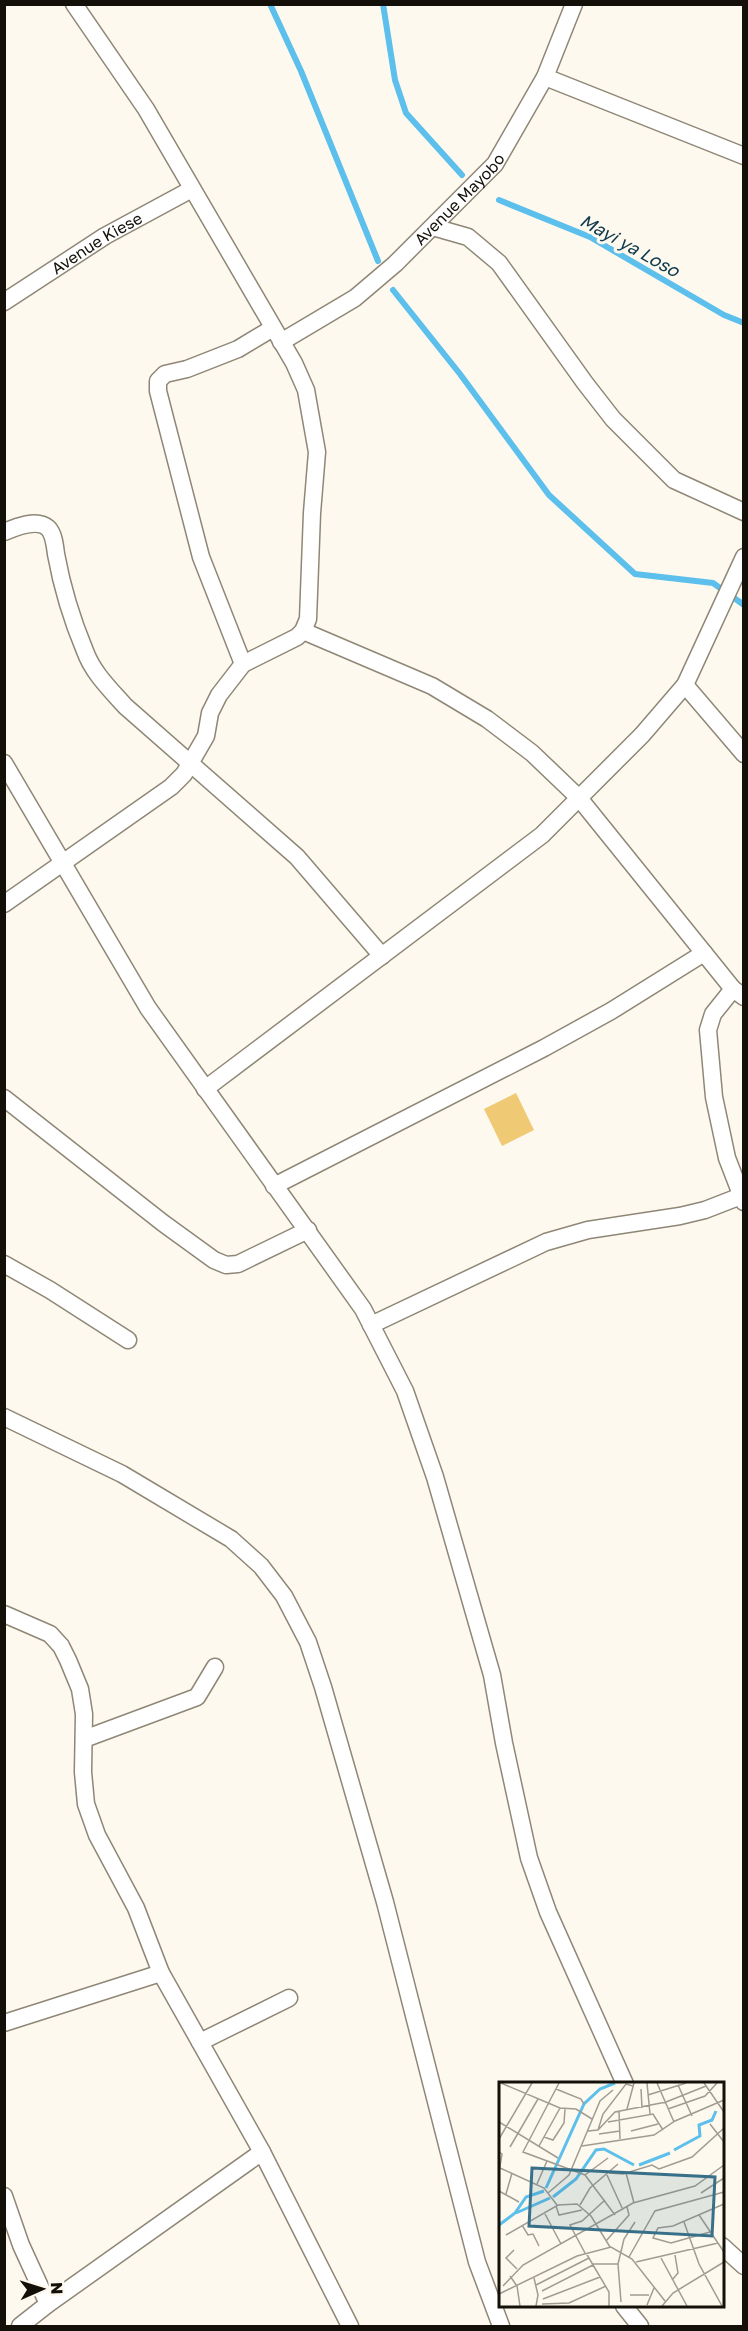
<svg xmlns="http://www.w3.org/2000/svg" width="748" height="2331" font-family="'Golos Text',sans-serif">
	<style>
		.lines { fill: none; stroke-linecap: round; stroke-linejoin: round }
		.stream { stroke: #5cbfec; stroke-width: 6 }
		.building { fill: #efc974 }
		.minor-casing { stroke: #8f8776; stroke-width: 19 }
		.minor { stroke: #fff; stroke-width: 16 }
		.labels { text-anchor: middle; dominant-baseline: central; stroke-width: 6; stroke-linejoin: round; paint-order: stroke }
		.street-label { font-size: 16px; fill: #131009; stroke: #fef9ee }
		.water-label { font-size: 18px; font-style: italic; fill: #0e3a4d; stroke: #fef9ee }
		.inset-river { fill: none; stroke: #5cbfec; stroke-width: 3 }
		.inset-road { fill: none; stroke: #a09c92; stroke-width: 1.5 }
		.view { fill: #38708a; fill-opacity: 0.15; stroke: #38708a; stroke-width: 3 }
		.inset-edge { fill: none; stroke: #131009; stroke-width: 3 }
	</style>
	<rect width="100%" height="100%" fill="#fef9ee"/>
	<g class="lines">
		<path class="stream" d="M 270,4 L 301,71 L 378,261
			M 383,4 L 395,80 L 406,113 L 462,175
			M 499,200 L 590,237 L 724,315 L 744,323
			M 393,290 L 460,374 L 549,495 L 635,574 L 713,583 L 744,605"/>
	</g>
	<path class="building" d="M 516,1093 L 534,1130 L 502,1146 L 484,1109 Z"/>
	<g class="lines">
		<defs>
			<g id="minor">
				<path d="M 545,77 L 744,156"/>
				<path d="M 433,227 L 468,237 L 499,263 L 585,383 L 613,419 L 674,480 L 744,512"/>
				<path id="s1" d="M 4,302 L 105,236 L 192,189"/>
				<path id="s2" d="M 281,342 L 355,298 L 395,264 L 495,164 L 545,77 L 574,4"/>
				<path d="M 4,532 C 16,527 37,518 48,528 C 54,534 55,546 56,554 C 62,587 72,620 85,651 C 93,673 110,689 125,706 L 297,857 L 382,956"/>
				<path d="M 303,631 L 432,686 L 487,719 L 532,753 L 579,798 L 733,989 L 744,997"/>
				<path d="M 243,664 L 201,557 L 158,391 L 158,381 L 165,374 L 187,369 L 238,349 L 273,328"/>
				<path d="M 685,685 L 744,754"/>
				<path d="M 4,763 L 148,1008 L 363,1309 L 405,1391 L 435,1477 L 492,1675 L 504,1743 L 529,1858 L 548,1912 L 625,2084"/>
				<path d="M 4,904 L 171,787 L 184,774 L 206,736 L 210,713 L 219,695 L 243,664 L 297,637 L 303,631 L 308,619 L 312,513 L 317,452 L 306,390 L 294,363 L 146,109 L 74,4"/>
				<path d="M 733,989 L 713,1014 L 708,1030 L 714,1097 L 727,1158 L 744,1202"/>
				<path d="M 205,1089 L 542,835 L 642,735 L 685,685 L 744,557"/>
				<path d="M 4,1098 L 163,1223 L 214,1260 L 226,1265 L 238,1264 L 308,1230"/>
				<path d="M 274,1186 L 544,1048 L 611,1011 L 704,953"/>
				<path d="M 4,1264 L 50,1290 L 128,1340"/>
				<path d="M 371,1325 L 546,1242 L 588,1230 L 680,1216 L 705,1210 L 741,1196"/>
				<path d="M 4,1417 L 122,1474 L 231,1539 L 261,1566 L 284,1596 L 308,1642 L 323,1687 L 385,1902 L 477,2262 L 501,2326"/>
				<path d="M 4,1614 L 50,1634 L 61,1646 L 68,1660 L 80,1689 L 84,1714 L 83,1772 L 86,1804 L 97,1835 L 136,1908 L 161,1973 L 262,2152 L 350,2326"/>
				<path d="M 84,1739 L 197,1697 L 215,1667"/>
				<path d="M 4,2023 L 161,1973"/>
				<path d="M 200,2042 L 289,1998"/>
				<path d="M 4,2196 L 21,2245 L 48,2304"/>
				<path d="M 722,2246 L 744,2266"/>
				<path d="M 624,2306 L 640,2326"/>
				<path d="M 20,2326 L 48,2304 L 262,2152"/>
			</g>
		</defs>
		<use href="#minor" class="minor-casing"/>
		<use href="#minor" class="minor"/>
	</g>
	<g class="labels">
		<g class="street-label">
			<text stroke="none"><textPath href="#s2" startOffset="230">Avenue Mayobo</textPath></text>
			<text stroke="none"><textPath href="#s1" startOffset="110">Avenue Kiese</textPath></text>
		</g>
		<g class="water-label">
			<text transform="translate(630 245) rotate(29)">Mayi ya Loso</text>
		</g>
	</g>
	<g transform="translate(499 2082)">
		<rect width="225" height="225" fill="#fef9ee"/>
		<path class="inset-river" d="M 175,68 L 201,54 L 200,43 L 213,38 L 217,29M 140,83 L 171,71M 47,106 L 85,22 L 101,7 L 116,1M 54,115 L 77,97 L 97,68 L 105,67 L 135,83M 17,131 L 51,116M 0,143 L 16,131 L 27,115 L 45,109"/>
		<path class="inset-road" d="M 2,1 L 61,26 L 77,27 L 93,37M 60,1 L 24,70 L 86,93 L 116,133M 148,1 L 151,32M 158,1 L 175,40M 205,1 L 225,30M 179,3 L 193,34M 57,7 L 82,17 L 85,22M 142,7 L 143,26M 149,13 L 187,1M 128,27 L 135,1M 169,27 L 206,14 L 218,1M 120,29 L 121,57M 0,40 L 59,76M 109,40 L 154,32 L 164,48M 211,42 L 225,60M 99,48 L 104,32 L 127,2 L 134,4M 89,49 L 99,48 L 116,30 L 167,20 L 207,4M 132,49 L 159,42M 100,52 L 121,49M 45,55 L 54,58 L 65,41 L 66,27M 0,57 L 33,1M 40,64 L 61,26M 83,64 L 155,53 L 176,39 L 225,18M 11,65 L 39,17M 0,70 L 3,72 L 0,90M 1,86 L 45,106 L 58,123M 110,91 L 124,92 L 153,83 L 160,87 L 193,75 L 225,46M 127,91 L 135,121M 86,93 L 109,76M 108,93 L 124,128M 38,102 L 48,79M 0,109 L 20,120M 49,111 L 70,93 L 101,19 L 114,8M 202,111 L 225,96M 7,112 L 13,91M 81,123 L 91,106 L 119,82M 57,124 L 60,133 L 83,128M 45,130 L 62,162M 200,133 L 225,170M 185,140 L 200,182 L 223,224M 23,143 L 29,153 L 34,152 L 40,164M 211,150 L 172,161 L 154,156 L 159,146 L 174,144 L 225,122M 7,153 L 59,123 L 78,122 L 92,134 L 111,165M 107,159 L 130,133 L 128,125M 15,168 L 7,176 L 18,187M 86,171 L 71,143 L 83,139 L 106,118M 87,171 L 110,210 L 110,224M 130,175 L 156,129 L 225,110M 162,176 L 188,224M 137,180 L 219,161M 93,182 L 119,182 L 122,220M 119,182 L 125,157 L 136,140M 11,194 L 18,204 L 21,224M 35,196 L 39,213 L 37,224M 173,198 L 179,191 L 176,173M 37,203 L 90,176M 4,204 L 24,183 L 134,121 L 196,104 L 225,83M 43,209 L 94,183M 0,212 L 78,174 L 112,165 L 133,177 L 166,219M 131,213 L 150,213M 44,217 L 101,195M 43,222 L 70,221 L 107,204M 148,223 L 155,206M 163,224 L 174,211 L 225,180"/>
		<path class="view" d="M 33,86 L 216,95 L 213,154 L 30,144 Z"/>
		<rect width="225" height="225" class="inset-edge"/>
	</g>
	<rect width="748" height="2331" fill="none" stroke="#131009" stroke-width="12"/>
	<g transform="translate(42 2289) rotate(87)" stroke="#fef9ee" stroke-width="4.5" paint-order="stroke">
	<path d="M0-4.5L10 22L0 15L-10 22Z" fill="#131009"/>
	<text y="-9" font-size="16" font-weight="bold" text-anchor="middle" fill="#131009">N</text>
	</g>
</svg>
